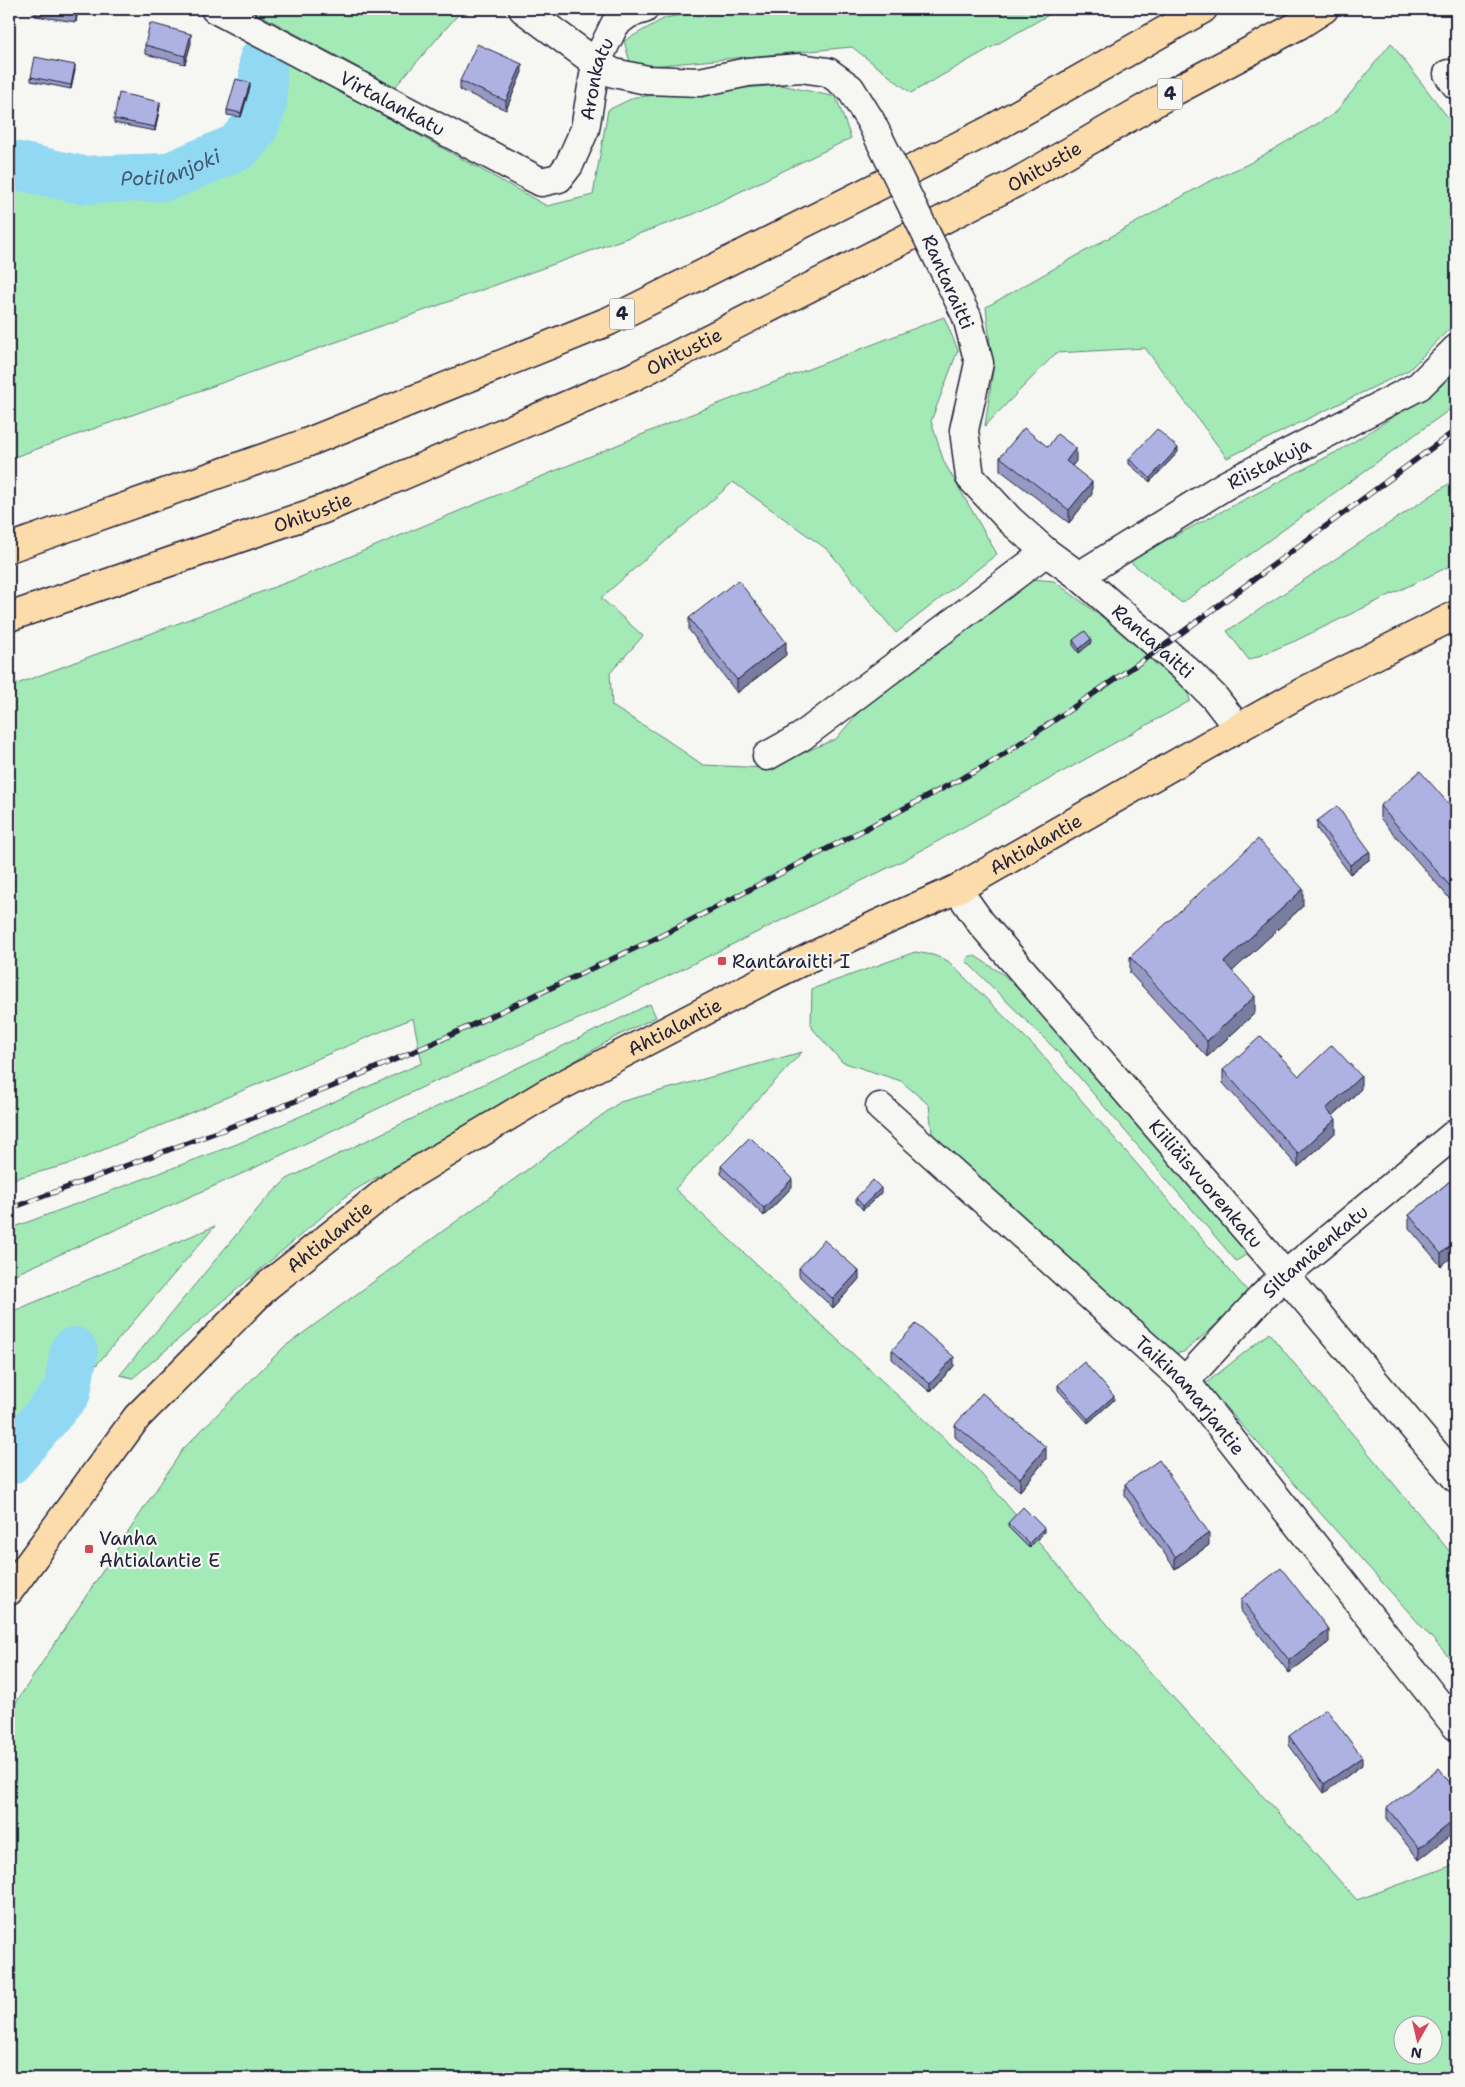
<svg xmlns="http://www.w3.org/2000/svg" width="1465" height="2087" font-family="'Shantell Sans',sans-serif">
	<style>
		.green { fill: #a3eab7; stroke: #628679; fill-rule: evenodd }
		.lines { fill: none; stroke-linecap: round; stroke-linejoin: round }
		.river { stroke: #91d8f3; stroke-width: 48 }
		.minor-casing { stroke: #22223b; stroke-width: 31 }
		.major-casing { stroke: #22223b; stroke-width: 31 }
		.highway-casing { stroke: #22223b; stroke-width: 31 }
		.minor { stroke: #f6f6f2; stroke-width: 28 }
		.major { stroke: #fddcac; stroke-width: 28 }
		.highway { stroke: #fddcac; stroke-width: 28 }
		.rail-casing { stroke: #22223b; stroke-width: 5.5 }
		.rail { stroke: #f6f6f2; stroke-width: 4; stroke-dasharray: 11; stroke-linecap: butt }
		.minor-bridge-casing { stroke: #22223b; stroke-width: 31; stroke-linecap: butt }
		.minor-bridge { stroke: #f6f6f2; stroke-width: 28 }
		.wall { fill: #9699c3; stroke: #22223b }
		.shaded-wall { fill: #7a7d9f; stroke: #22223b }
		.building { fill: #aeb2e3; stroke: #22223b }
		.poi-dot { fill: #d1495b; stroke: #f6f6f2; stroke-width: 2 }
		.labels { text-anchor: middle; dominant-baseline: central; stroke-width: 4.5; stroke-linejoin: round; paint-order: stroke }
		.shield { fill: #f6f6f2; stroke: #626272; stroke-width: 1 }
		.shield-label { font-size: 18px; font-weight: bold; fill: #22223b }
		.street-label { font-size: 19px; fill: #22223b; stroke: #f6f6f2 }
		.poi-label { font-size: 19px; fill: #22223b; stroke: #f6f6f2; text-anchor: start }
		.water-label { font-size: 20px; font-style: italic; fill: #435972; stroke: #f6f6f2 }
	</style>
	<rect width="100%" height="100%" fill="#f6f6f2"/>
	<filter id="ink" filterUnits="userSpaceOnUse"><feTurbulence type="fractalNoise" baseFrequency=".02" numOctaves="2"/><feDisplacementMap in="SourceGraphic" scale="10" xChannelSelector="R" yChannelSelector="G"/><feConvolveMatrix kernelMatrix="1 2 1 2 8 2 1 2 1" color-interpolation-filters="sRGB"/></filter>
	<g filter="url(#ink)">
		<path class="green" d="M 249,9 L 463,9 L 395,87 Z
			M 713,9 L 1059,9 L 911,93 L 852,47 L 651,66 L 630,62 L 624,41 L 665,18 Z
			M 1391,43 L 1456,128 L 1456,322 L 1409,370 L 1227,458 L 1145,348 L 1056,353 L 985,426 L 993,370 L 986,307 L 1206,183 L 1248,164 L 1334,114 Z
			M 274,55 L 547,206 L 593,195 L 608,110 L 635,97 L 781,85 L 836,97 L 851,138 L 694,214 L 9,459 L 9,183 L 84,201 L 174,189 L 273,138 Z
			M 944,317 L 958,350 L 931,421 L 944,462 L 997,554 L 896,633 L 828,550 L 733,482 L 601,598 L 643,636 L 610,673 L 612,706 L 664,738 L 703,765 L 766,768 L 836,739 L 867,702 L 1021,578 L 1054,581 L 1125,634 L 1187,688 L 1190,701 L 904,860 L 597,1011 L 427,1085 L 250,1170 L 9,1277 L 9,1229 L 237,1144 L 422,1063 L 413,1018 L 70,1164 L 9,1180 L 9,687 L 301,577 L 684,417 Z
			M 1456,369 L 1456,405 L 1182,603 L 1128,560 L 1342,449 L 1439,388 Z
			M 1456,479 L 1456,563 L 1295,641 L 1249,660 L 1227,631 Z
			M 915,952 L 933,955 L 948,961 L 1035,1047 L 1251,1295 L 1184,1352 L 1172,1354 L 933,1142 L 929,1105 L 901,1081 L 842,1062 L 811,1027 L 812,989 Z
			M 969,956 L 975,956 L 1004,975 L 1089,1061 L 1251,1252 L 1236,1261 L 1056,1050 L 973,968 L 966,961 Z
			M 650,1004 L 656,1017 L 617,1036 L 350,1193 L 133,1378 L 120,1375 L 265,1200 L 287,1179 Z
			M 802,1052 L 675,1189 L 977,1469 L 1112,1630 L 1357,1900 L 1456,1864 L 1456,2078 L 9,2078 L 9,1713 L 183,1449 L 284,1347 L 620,1102 ZM 1402,2024 L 1432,2024 L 1432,2054 L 1402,2054 Z
			M 215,1226 L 86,1377 L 9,1436 L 9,1313 Z
			M 1269,1333 L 1456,1559 L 1456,1665 L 1205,1384 Z"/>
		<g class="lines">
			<g class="river">
				<path id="s1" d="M 9,164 L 82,180 L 167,177 L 238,147 L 254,128 L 263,104 L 263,60"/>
				<path d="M 9,1461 L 67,1392 L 74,1351"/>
			</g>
			<defs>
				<g id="minor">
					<path id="s2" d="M 215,9 L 541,182 L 559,178 L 569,165 L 585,129 L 596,63 L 615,24 L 628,14 L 644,9"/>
					<path d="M 523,9 L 596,63 L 614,73 L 647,80 L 700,82 L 748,72 L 800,68 L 828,72 L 850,88 L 870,120"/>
					<path d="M 1448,74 L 1456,85"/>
					<path id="s3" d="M 967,317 L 979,363 L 964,430 L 970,477 L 1010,520 L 1046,552 L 1079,576 L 1191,674 L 1214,697 L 1238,728"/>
					<path id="s4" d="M 1079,576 L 1226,485 L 1419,386 L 1456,349"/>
					<path d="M 767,756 L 801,737 L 1046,552"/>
					<path id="s5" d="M 957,889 L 981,923 L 1263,1249 L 1456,1478"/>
					<path id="s6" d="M 880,1107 L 1185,1381 L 1456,1726"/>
					<path id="s7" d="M 1185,1381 L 1262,1297 L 1285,1275 L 1456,1133"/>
				</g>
				<g id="major">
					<path id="s8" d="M 9,1591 L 137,1417 L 267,1286 L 394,1185 L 545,1094 L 766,979 L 878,924 L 957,889 L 1238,728 L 1308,689 L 1456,615"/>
				</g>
				<g id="highway">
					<path d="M 9,548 L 306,443 L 609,321 L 990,130 L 1203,9"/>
					<path id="s9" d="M 9,617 L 324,509 L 633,377 L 1017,182 L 1173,92 L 1299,25 L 1324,9"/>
				</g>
			</defs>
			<use href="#minor" class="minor-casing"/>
			<use href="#major" class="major-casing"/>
			<use href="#highway" class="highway-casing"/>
			<use href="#minor" class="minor"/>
			<use href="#major" class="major"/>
			<use href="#highway" class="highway"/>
			<defs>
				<path id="rail" d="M 9,1209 L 225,1129 L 336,1085 L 438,1041 L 659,937 L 991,763 L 1161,648 L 1456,430"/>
			</defs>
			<use href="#rail" class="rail-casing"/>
			<use href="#rail" class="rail"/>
			<defs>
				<path id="minor-bridge" d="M 870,120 L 967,317"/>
			</defs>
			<use href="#minor-bridge" class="minor-bridge-casing"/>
			<use href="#minor-bridge" class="minor-bridge"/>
		</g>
		<path class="wall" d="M 35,9 L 78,9 L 76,22 L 35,16 Z
			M 191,43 L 185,64 L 145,54 L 145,45 Z
			M 75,70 L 71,89 L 31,81 L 31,77 Z
			M 522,72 L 506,110 L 460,90 L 460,81 Z
			M 250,87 L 241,117 L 227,115 L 227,110 Z
			M 160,106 L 155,131 L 114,123 L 114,119 Z
			M 1048,447 L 1076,461 L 1072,466 L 1092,494 L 1069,523 L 1000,470 L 1000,457 Z
			M 1178,452 L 1150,482 L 1129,464 L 1129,459 Z
			M 689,618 L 786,655 L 737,693 L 689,630 Z
			M 1073,640 L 1091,643 L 1079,653 L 1073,645 Z
			M 1380,806 L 1456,812 L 1456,906 L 1380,818 Z
			M 1317,821 L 1370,859 L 1350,874 L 1317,829 Z
			M 1303,906 L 1232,971 L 1255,1013 L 1207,1057 L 1130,973 L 1130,957 Z
			M 1223,1070 L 1299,1076 L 1361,1089 L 1333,1116 L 1336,1132 L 1298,1167 L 1223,1083 Z
			M 721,1166 L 792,1187 L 764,1216 L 721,1174 Z
			M 1456,1176 L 1441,1266 L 1409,1228 L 1409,1215 Z
			M 881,1193 L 863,1210 L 856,1202 L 856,1198 Z
			M 799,1268 L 859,1279 L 833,1308 L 799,1276 Z
			M 892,1350 L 954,1366 L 930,1392 L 892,1359 Z
			M 1058,1385 L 1114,1400 L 1088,1423 L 1058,1390 Z
			M 955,1425 L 1046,1459 L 1020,1491 L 955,1437 Z
			M 1125,1484 L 1209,1545 L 1175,1569 L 1125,1496 Z
			M 1008,1523 L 1044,1532 L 1029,1548 L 1008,1527 Z
			M 1241,1599 L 1329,1642 L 1289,1673 L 1241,1611 Z
			M 1289,1736 L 1362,1765 L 1324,1793 L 1289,1745 Z
			M 1456,1791 L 1419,1860 L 1387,1820 L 1387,1808 Z"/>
		<path class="shaded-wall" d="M 76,9 L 78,9 L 76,22 Z
			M 191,34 L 191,43 L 185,64 L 185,56 Z
			M 522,64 L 522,72 L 506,110 L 506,101 Z
			M 75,65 L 75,70 L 71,89 L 71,85 Z
			M 250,83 L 250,87 L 241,117 L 241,113 Z
			M 160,102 L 160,106 L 155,131 L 155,127 Z
			M 1076,448 L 1076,461 L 1066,473 L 1066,461 Z
			M 1178,448 L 1178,452 L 1150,482 L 1150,478 Z
			M 1092,482 L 1092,494 L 1069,523 L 1069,510 Z
			M 1091,639 L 1091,643 L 1079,653 L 1079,649 Z
			M 786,642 L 786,655 L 737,693 L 737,680 Z
			M 1370,851 L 1370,859 L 1350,874 L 1350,865 Z
			M 1303,889 L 1303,906 L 1224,979 L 1224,962 Z
			M 1255,996 L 1255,1013 L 1207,1057 L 1207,1041 Z
			M 1361,1076 L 1361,1089 L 1326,1122 L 1326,1109 Z
			M 1336,1119 L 1336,1132 L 1298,1167 L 1298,1154 Z
			M 792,1179 L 792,1187 L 764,1216 L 764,1208 Z
			M 881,1188 L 881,1193 L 863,1210 L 863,1206 Z
			M 1456,1241 L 1456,1254 L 1441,1266 L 1441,1254 Z
			M 859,1271 L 859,1279 L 833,1308 L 833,1299 Z
			M 954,1357 L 954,1366 L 930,1392 L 930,1384 Z
			M 1114,1396 L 1114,1400 L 1088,1423 L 1088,1419 Z
			M 1046,1447 L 1046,1459 L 1020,1491 L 1020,1478 Z
			M 1044,1528 L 1044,1532 L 1029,1548 L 1029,1543 Z
			M 1209,1533 L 1209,1545 L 1175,1569 L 1175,1557 Z
			M 1329,1630 L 1329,1642 L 1289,1673 L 1289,1660 Z
			M 1362,1757 L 1362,1765 L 1324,1793 L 1324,1784 Z
			M 1456,1819 L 1456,1831 L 1419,1860 L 1419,1848 Z"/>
		<path class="building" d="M 44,9 L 76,9 L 76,14 Z
			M 150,23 L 191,34 L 185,56 L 145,45 Z
			M 477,44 L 522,64 L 506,101 L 460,81 Z
			M 35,57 L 75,65 L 71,85 L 31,77 Z
			M 236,79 L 250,83 L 241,113 L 227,110 Z
			M 119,93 L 160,102 L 155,127 L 114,119 Z
			M 1024,428 L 1048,447 L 1057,434 L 1076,448 L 1066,461 L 1092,482 L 1069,510 L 1000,457 Z
			M 1157,429 L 1178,448 L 1150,478 L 1129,459 Z
			M 738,580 L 786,642 L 737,680 L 689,618 Z
			M 1085,631 L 1091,639 L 1079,649 L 1073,640 Z
			M 1420,771 L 1456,812 L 1456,893 L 1380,806 Z
			M 1337,806 L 1370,851 L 1350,865 L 1317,821 Z
			M 1258,839 L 1303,889 L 1224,962 L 1255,996 L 1207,1041 L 1130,957 Z
			M 1261,1036 L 1299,1076 L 1332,1045 L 1361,1076 L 1326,1109 L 1336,1119 L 1298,1154 L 1223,1070 Z
			M 750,1137 L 792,1179 L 764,1208 L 721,1166 Z
			M 1456,1176 L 1456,1241 L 1441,1254 L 1409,1215 Z
			M 873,1180 L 881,1188 L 863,1206 L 856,1198 Z
			M 824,1240 L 859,1271 L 833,1299 L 799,1268 Z
			M 916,1324 L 954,1357 L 930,1384 L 892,1350 Z
			M 1084,1362 L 1114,1396 L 1088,1419 L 1058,1385 Z
			M 982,1393 L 1046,1447 L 1020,1478 L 955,1425 Z
			M 1159,1460 L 1209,1533 L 1175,1557 L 1125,1484 Z
			M 1023,1507 L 1044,1528 L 1029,1543 L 1008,1523 Z
			M 1281,1568 L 1329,1630 L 1289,1660 L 1241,1599 Z
			M 1326,1709 L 1362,1757 L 1324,1784 L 1289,1736 Z
			M 1439,1768 L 1456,1791 L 1456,1819 L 1419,1848 L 1387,1808 Z"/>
	</g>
	<g class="poi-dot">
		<rect x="717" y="956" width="10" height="10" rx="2.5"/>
		<rect x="84" y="1544" width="10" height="10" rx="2.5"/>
	</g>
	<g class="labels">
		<g class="shield">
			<rect x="1157.5" y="78.5" width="25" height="31" rx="4"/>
			<rect x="609.5" y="298.5" width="25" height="31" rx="4"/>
		</g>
		<g class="shield-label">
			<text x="1170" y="94">4</text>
			<text x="622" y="314">4</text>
		</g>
		<g class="street-label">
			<text stroke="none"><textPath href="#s2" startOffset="495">Aronkatu</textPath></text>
			<text stroke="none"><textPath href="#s2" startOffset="201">Virtalankatu</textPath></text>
			<text stroke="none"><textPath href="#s9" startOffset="1131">Ohitustie</textPath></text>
			<text transform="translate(948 282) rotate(66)">Rantaraitti</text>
			<text stroke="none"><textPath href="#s9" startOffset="726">Ohitustie</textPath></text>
			<text stroke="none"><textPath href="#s4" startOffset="221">Riistakuja</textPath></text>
			<text stroke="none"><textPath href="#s9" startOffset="321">Ohitustie</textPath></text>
			<text stroke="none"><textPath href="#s3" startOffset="410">Rantaraitti</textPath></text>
			<text stroke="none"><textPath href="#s8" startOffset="1290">Ahtialantie</textPath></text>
			<text stroke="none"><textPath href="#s8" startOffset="885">Ahtialantie</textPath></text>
			<text stroke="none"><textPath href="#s5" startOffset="386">Kiiliäisvuorenkatu</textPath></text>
			<text stroke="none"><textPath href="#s8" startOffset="480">Ahtialantie</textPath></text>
			<text stroke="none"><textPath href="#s7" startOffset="184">Siltamäenkatu</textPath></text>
			<text stroke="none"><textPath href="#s6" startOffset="424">Taikinamarjantie</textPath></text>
		</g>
		<g class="poi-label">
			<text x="732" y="961">Rantaraitti I</text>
			<text x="99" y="1538">Vanha<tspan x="99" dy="22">Ahtialantie E</tspan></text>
		</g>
		<g class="water-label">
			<text stroke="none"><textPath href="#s1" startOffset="165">Potilanjoki</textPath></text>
		</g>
	</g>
	<rect width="1465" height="2087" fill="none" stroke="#f6f6f2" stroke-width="30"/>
	<rect x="15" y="15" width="1435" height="2057" fill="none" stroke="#22223b" stroke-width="2" filter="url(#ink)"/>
	<g transform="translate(1418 2040) rotate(188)"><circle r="24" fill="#f6f6f2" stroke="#a1a1a9"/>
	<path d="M0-4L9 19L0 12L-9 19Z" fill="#d1495b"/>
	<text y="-8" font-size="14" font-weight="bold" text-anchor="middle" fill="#22223b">N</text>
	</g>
</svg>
